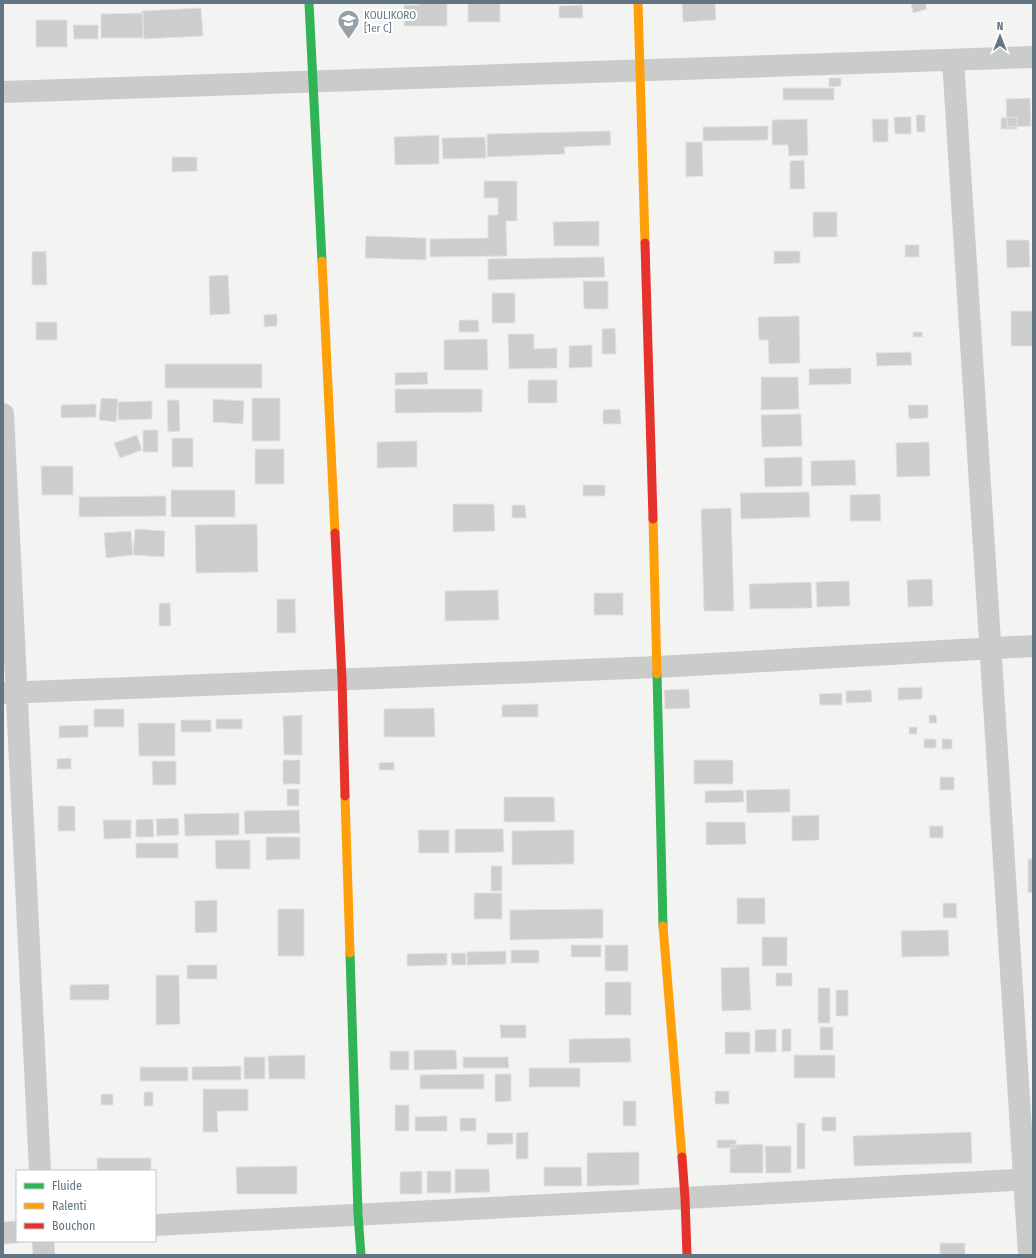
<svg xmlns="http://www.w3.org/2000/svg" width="1036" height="1258" font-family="'Fira Sans Condensed',sans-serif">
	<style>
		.building { fill: #cccece; stroke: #e2e2e1 }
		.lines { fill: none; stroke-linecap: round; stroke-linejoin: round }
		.street { stroke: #cacccc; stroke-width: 22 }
		.fast { stroke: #30b455; stroke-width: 9 }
		.slow { stroke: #ff9f0a; stroke-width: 9 }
		.jam { stroke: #e5322d; stroke-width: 9 }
		.labels { text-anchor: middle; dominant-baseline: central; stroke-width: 4; stroke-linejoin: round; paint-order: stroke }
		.poi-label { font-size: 11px; fill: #627582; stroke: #fff; text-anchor: start }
	</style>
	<rect width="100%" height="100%" fill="#f3f3f1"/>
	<path class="building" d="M 419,3 L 447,3 L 447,26 L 404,26 L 404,5 L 419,5 Z
		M 468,3 L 500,3 L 500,22 L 468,22 Z
		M 682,3 L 715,3 L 716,20 L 683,22 Z
		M 911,3 L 925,3 L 927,9 L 913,13 Z
		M 582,5 L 583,18 L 559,18 L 559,6 Z
		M 201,8 L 203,36 L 144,39 L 142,11 Z
		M 143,13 L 143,38 L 101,38 L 101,14 Z
		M 36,20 L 67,20 L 67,47 L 36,47 Z
		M 73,25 L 98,25 L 98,39 L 74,39 Z
		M 829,78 L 841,78 L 841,86 L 829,87 Z
		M 783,88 L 834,88 L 834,100 L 783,100 Z
		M 1030,98 L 1031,126 L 1007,127 L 1006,99 Z
		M 916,115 L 925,115 L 925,132 L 917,132 Z
		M 894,117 L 911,117 L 911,134 L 895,134 Z
		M 1017,117 L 1017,129 L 1001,129 L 1001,118 Z
		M 807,119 L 808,155 L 789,156 L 788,145 L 772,145 L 772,120 Z
		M 872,119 L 888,119 L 888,142 L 873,142 Z
		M 768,126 L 768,140 L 703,141 L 703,127 Z
		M 610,131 L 611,145 L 564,147 L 565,154 L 487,157 L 487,134 Z
		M 439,135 L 439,164 L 395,165 L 394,137 Z
		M 485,137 L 486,158 L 443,159 L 442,138 Z
		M 686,142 L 702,142 L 703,176 L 686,177 Z
		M 172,157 L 197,157 L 197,171 L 172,172 Z
		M 804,160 L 805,189 L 790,189 L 790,161 Z
		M 484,181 L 517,181 L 517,221 L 506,221 L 507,256 L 430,257 L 430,239 L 488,238 L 488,215 L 498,215 L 498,198 L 484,198 Z
		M 813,212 L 837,212 L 837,237 L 813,237 Z
		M 599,221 L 599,246 L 554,246 L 553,222 Z
		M 366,236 L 426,238 L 426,260 L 365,258 Z
		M 1006,240 L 1029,240 L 1030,267 L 1007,268 Z
		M 905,245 L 919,245 L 919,257 L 905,257 Z
		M 46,251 L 47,285 L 32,285 L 32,252 Z
		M 774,251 L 800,251 L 800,263 L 774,264 Z
		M 604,257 L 605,277 L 488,280 L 488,259 Z
		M 228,275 L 230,314 L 210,315 L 209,276 Z
		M 583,281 L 608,281 L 608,309 L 584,309 Z
		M 492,293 L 515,293 L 515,323 L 492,323 Z
		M 1011,311 L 1033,311 L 1033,346 L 1011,346 Z
		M 277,314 L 277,326 L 264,327 L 264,315 Z
		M 799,316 L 800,363 L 769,364 L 768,340 L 759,340 L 758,317 Z
		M 459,320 L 478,320 L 479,332 L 459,332 Z
		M 36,322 L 57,322 L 57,340 L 36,340 Z
		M 615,328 L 616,354 L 602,354 L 602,329 Z
		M 913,332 L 922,332 L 923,337 L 913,337 Z
		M 508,334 L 534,334 L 534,349 L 557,348 L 557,368 L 509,369 Z
		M 487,339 L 488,370 L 444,370 L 444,340 Z
		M 592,345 L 592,367 L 569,368 L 569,346 Z
		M 911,352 L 912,365 L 877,366 L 876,353 Z
		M 165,364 L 262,364 L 262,388 L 165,388 Z
		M 851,368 L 851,384 L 809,385 L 809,369 Z
		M 427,372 L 428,384 L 395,385 L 395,373 Z
		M 761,377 L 798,377 L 799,409 L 761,410 Z
		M 528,380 L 557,380 L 557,403 L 528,403 Z
		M 395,389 L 482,389 L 482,412 L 395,413 Z
		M 101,398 L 118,399 L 116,422 L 99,420 Z
		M 252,398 L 280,398 L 280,441 L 252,441 Z
		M 213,399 L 244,401 L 243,424 L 213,422 Z
		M 167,400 L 179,400 L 180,431 L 168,432 Z
		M 152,401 L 152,419 L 118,420 L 118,402 Z
		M 96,404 L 96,417 L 61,418 L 61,405 Z
		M 908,405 L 928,405 L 928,418 L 909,419 Z
		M 620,409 L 621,424 L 603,424 L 603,410 Z
		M 801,414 L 802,446 L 762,447 L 761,415 Z
		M 143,430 L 158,430 L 158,452 L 143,452 Z
		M 137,435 L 142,450 L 120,458 L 114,443 Z
		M 172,438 L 193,438 L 193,467 L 172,467 Z
		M 417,441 L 417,467 L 377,468 L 377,442 Z
		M 929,442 L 930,476 L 897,477 L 896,443 Z
		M 255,449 L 284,449 L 284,484 L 255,484 Z
		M 802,457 L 802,486 L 765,487 L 764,458 Z
		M 855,460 L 856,485 L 811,486 L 811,461 Z
		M 41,466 L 73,466 L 73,495 L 42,495 Z
		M 583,485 L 605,485 L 605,496 L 583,496 Z
		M 171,490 L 235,490 L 235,517 L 171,517 Z
		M 809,492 L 810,517 L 741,519 L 740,493 Z
		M 880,494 L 881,521 L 850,521 L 850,495 Z
		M 166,496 L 166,516 L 79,517 L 79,497 Z
		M 453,504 L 494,504 L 495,531 L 453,532 Z
		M 512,505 L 525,505 L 526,518 L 512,518 Z
		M 731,508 L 734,611 L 704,611 L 701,509 Z
		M 257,524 L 258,572 L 196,573 L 195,525 Z
		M 135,529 L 165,531 L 164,557 L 133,555 Z
		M 131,531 L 133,555 L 106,558 L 104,533 Z
		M 932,579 L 933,606 L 908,607 L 907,580 Z
		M 849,581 L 850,606 L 817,607 L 816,582 Z
		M 811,582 L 812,608 L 750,609 L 749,584 Z
		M 498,590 L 499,620 L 445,621 L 445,591 Z
		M 594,593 L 623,593 L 623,615 L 594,615 Z
		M 277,599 L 295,599 L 296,633 L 277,633 Z
		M 159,603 L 170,603 L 171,626 L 159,626 Z
		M 922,687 L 922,699 L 898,700 L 898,688 Z
		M 689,689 L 690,708 L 665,709 L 664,690 Z
		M 871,690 L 872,702 L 846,703 L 846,691 Z
		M 842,693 L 842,705 L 820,705 L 819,694 Z
		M 538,704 L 538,717 L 502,717 L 502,705 Z
		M 434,708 L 435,737 L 384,737 L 384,709 Z
		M 94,709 L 124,709 L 124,727 L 94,727 Z
		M 302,715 L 302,755 L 284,755 L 283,716 Z
		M 929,715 L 936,715 L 937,723 L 929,723 Z
		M 216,719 L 242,719 L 242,729 L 216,729 Z
		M 181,720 L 211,720 L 211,732 L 181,732 Z
		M 138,723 L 175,723 L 175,756 L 139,756 Z
		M 88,725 L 88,737 L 59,738 L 59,726 Z
		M 909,727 L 917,727 L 917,734 L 909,734 Z
		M 924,739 L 936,739 L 936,748 L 924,748 Z
		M 942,739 L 952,739 L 952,749 L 942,749 Z
		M 71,758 L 71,769 L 57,769 L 57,759 Z
		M 283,760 L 300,760 L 300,784 L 283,784 Z
		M 694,760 L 733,760 L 733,784 L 694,784 Z
		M 152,761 L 176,761 L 176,785 L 153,785 Z
		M 394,762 L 394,770 L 379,770 L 379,763 Z
		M 940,777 L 954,777 L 954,790 L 940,790 Z
		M 287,789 L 299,789 L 299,806 L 287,806 Z
		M 790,789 L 790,812 L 747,813 L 746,790 Z
		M 743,790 L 744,802 L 705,803 L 705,791 Z
		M 504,797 L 554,797 L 555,822 L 504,822 Z
		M 58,806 L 75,806 L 75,831 L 58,831 Z
		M 299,810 L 300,833 L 245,834 L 244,811 Z
		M 239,813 L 239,835 L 185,836 L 184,814 Z
		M 819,815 L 819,840 L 792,841 L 792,816 Z
		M 178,818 L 179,835 L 157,836 L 156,819 Z
		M 153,819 L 154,837 L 136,837 L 136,820 Z
		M 103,820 L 131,820 L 131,838 L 104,839 Z
		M 706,822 L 745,822 L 746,844 L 706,845 Z
		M 929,826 L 943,826 L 943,838 L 930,838 Z
		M 455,829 L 503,829 L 504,852 L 455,853 Z
		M 418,830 L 449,830 L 449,853 L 419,853 Z
		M 574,830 L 574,864 L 512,865 L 512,831 Z
		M 266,837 L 300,837 L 300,859 L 266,860 Z
		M 215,840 L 250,840 L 250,869 L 216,869 Z
		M 136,843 L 178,843 L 178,858 L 136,858 Z
		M 1028,859 L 1033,859 L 1033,892 L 1028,893 Z
		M 491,866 L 502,866 L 502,891 L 491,891 Z
		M 474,893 L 502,893 L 502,919 L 474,919 Z
		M 737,898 L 765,898 L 765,924 L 737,924 Z
		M 217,900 L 217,932 L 195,933 L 195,901 Z
		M 943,903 L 956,903 L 957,918 L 943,918 Z
		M 278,909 L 304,909 L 304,956 L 278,956 Z
		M 603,909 L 603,938 L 510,940 L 510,910 Z
		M 948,930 L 949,956 L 902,957 L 901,931 Z
		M 762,937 L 787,937 L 787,966 L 762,966 Z
		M 571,945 L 601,945 L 601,957 L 571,957 Z
		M 605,945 L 628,945 L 628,971 L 605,971 Z
		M 511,950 L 539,950 L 539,963 L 511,963 Z
		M 506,951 L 506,964 L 467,965 L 467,952 Z
		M 447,953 L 447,965 L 407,966 L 407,954 Z
		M 451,953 L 466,953 L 466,965 L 452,965 Z
		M 187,965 L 217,965 L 217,979 L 187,979 Z
		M 749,967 L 751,1010 L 722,1011 L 721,968 Z
		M 776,973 L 792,973 L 792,986 L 776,986 Z
		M 156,975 L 179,975 L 180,1024 L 156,1025 Z
		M 605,982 L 631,982 L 631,1015 L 605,1015 Z
		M 109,984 L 109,1000 L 70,1000 L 70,985 Z
		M 818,988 L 830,988 L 830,1023 L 818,1023 Z
		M 836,990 L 848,990 L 848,1016 L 836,1016 Z
		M 500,1025 L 526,1025 L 526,1038 L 501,1038 Z
		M 820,1027 L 833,1027 L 833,1050 L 820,1050 Z
		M 776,1029 L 776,1052 L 755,1052 L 755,1030 Z
		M 782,1029 L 791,1029 L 791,1051 L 782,1052 Z
		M 725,1032 L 750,1032 L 750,1054 L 725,1054 Z
		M 630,1038 L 631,1062 L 569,1063 L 569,1039 Z
		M 414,1050 L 456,1050 L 457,1069 L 414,1070 Z
		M 390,1051 L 409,1051 L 409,1070 L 390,1070 Z
		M 305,1055 L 305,1079 L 269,1079 L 268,1056 Z
		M 794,1055 L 835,1055 L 835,1078 L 794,1078 Z
		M 244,1057 L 265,1057 L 265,1079 L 244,1079 Z
		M 463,1057 L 508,1057 L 509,1068 L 463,1068 Z
		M 241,1066 L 241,1080 L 192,1080 L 192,1067 Z
		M 140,1067 L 188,1067 L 188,1081 L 140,1081 Z
		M 529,1068 L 580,1068 L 580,1087 L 529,1087 Z
		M 484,1074 L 484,1089 L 420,1089 L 420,1075 Z
		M 495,1074 L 511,1074 L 511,1101 L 495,1102 Z
		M 203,1089 L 248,1089 L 248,1111 L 217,1111 L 218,1132 L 203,1132 Z
		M 715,1091 L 729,1091 L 729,1104 L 715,1104 Z
		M 144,1092 L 153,1092 L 153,1106 L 144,1106 Z
		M 101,1094 L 113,1094 L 113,1105 L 101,1105 Z
		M 623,1101 L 636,1101 L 636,1126 L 623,1126 Z
		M 395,1105 L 409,1105 L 409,1131 L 395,1131 Z
		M 447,1116 L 447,1131 L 415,1131 L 415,1117 Z
		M 822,1117 L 836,1117 L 836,1131 L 822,1131 Z
		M 460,1118 L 476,1118 L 476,1131 L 460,1131 Z
		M 797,1123 L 805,1123 L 805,1169 L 797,1169 Z
		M 528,1132 L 528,1159 L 516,1159 L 516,1133 Z
		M 971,1132 L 972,1163 L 854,1166 L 853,1136 Z
		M 487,1133 L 513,1133 L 513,1144 L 487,1145 Z
		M 717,1140 L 736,1140 L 736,1148 L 717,1148 Z
		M 763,1144 L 763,1173 L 730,1173 L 730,1145 Z
		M 765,1146 L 791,1146 L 791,1173 L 766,1173 Z
		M 639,1152 L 639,1185 L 587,1186 L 587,1153 Z
		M 97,1158 L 151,1158 L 151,1171 L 97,1171 Z
		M 297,1166 L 297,1194 L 237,1194 L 236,1167 Z
		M 544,1167 L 581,1167 L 582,1186 L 544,1186 Z
		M 455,1169 L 489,1169 L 490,1192 L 455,1193 Z
		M 422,1171 L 422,1194 L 400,1194 L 400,1172 Z
		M 427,1171 L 451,1171 L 451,1193 L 427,1193 Z
		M 940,1243 L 965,1243 L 965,1255 L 940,1255 Z"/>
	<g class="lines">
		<path class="street" d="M 953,60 L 1029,1255
			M 3,92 L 1033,57
			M 3,414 L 40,1171
			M 3,693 L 657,667 L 1033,646
			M 155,1225 L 685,1198 L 1033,1179
			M 3,1233 L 17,1232
			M 43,1241 L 44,1255"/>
		<path class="fast" d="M 309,3 L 322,261
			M 657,674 L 663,926
			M 350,953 L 358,1214 L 361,1255"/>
		<path class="slow" d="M 638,3 L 645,243
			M 322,261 L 335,533
			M 653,519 L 657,674
			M 345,796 L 350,953
			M 663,926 L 682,1157"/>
		<path class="jam" d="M 645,243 L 653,519
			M 335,533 L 342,679 L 345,796
			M 682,1157 L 685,1198 L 687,1255"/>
	</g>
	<defs>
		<symbol id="school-pin" viewBox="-11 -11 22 30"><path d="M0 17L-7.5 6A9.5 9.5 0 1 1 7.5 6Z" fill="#95a1a9" stroke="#fff"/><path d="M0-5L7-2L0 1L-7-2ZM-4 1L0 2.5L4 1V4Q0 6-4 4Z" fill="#fff"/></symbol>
	</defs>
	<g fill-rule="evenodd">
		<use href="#school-pin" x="336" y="8" width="25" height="34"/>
	</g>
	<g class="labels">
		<g class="poi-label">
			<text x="364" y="15">KOULIKORO<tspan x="364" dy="13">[1er C]</tspan></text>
		</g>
	</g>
	<rect width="1036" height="1258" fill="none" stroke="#627582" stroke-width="8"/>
	<rect x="16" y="1170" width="140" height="72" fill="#ffffff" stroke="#c0c8cd"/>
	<rect x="24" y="1183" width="20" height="6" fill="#30b455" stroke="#c0c8cd"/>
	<text x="52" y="1190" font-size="12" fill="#627582">Fluide</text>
	<rect x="24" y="1203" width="20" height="6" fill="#ff9f0a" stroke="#c0c8cd"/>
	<text x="52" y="1210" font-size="12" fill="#627582">Ralenti</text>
	<rect x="24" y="1223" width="20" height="6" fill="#e5322d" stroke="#c0c8cd"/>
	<text x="52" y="1230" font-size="12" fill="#627582">Bouchon</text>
	<g transform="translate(1000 36)" stroke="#ffffff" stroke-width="3" paint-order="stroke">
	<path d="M0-3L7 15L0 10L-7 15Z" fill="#627582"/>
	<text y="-6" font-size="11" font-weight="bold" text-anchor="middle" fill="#627582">N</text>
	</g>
</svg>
